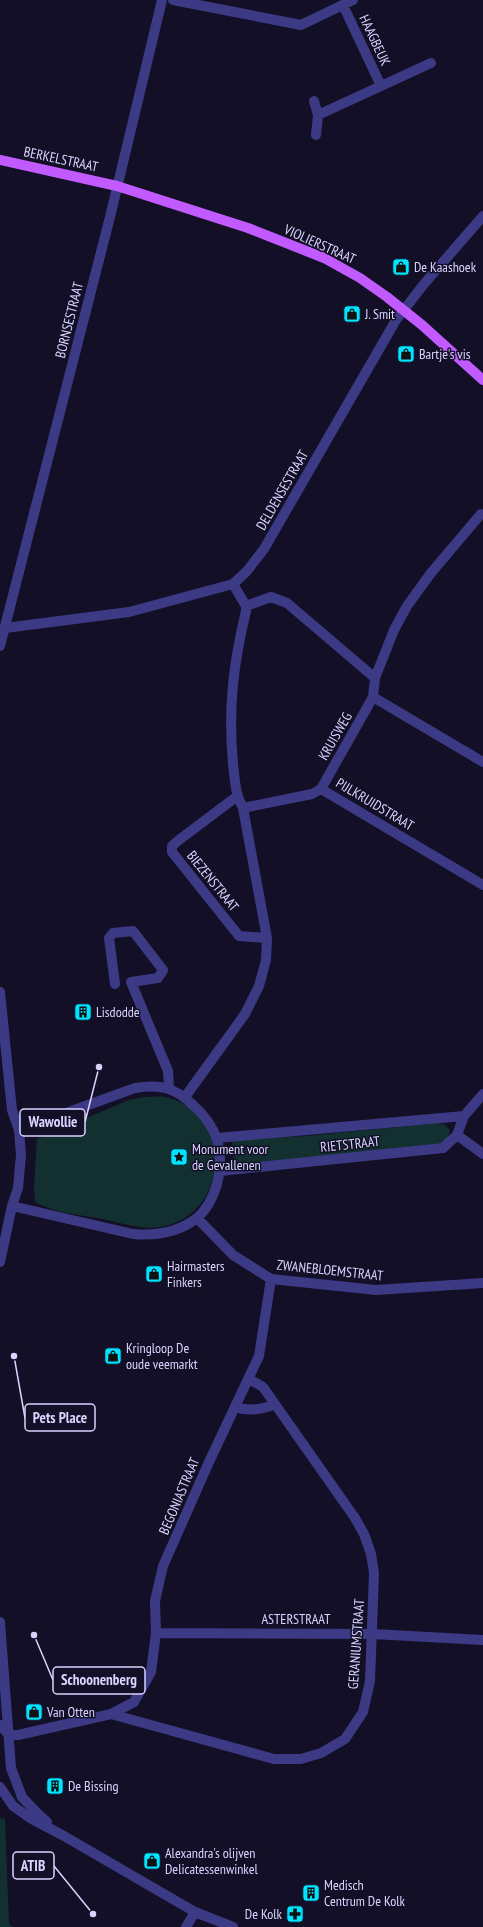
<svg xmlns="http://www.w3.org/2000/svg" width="483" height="1927" font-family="'PT Sans Narrow',sans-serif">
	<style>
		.green { fill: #12302f }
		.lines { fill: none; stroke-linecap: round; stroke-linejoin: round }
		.minor { stroke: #3d3a85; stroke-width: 10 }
		.major { stroke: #c25bff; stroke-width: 10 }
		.labels { text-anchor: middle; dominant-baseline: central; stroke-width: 3; stroke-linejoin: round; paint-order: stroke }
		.street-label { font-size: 14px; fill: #d9d4ff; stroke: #130f26 }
		.poi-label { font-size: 14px; fill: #d9d4ff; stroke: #130f26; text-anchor: start }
		.leader { fill: none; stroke: #d9d4ff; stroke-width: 1.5 }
		.callout-dot { fill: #d9d4ff; stroke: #130f26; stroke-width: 1.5 }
		.callout { fill: #130f26; stroke: #d9d4ff; stroke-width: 1.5 }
		.callout-label { font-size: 15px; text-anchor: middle; font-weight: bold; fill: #d9d4ff }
	</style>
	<rect width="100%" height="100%" fill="#130f26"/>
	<path class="green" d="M 144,1097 C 151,1097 158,1096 165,1097 C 234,1111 231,1216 160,1227 C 141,1230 121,1223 103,1219 C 81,1215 55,1213 35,1202 L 34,1186 L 37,1139 L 129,1100 Z
		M 439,1123 L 445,1125 L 450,1130 L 448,1137 L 444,1143 L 261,1163 L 234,1164 L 232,1140 L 306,1136 Z
		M 0,1818 L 5,1819 L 9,1924 L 13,1927 L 0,1927 Z"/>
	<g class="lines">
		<path class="minor" d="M 173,0 L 301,25 L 353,0
			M 343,5 L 381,86
			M 314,101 L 318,115 L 431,63
			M 316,135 L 318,115
			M 246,606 L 271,597 L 287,603 L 375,678
			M 5,628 L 129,612 L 233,584 L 247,571 L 264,549 L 396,320 L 424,284 L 483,216
			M 0,646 L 110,217 L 162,0
			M 373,697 L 483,762
			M 321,789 L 373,697 L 375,678 L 394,630 L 407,606 L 431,573 L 481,514
			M 321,789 L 483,885
			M 236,797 L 179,840 L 172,846 L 172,852 L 239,936 L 267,938
			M 243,808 L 312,794 L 321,789
			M 115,984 L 109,938 L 113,933 L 133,931 L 163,970 L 158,978 L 131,982 L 168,1071 L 169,1088
			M 0,992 L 12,1110 L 19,1130 L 21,1155 L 18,1188 L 12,1206 L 0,1262
			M 185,1097 L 245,1014 L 259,986 L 266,960 L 267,938 L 243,808 C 235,794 235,780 233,764 C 228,709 233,665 246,611 L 246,606 L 233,584
			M 457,1135 L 483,1154
			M 217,1138 L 464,1116
			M 220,1171 L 443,1148 L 457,1135 L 464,1116 L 483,1094
			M 12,1206 L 133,1234 C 155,1236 179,1232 197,1218 C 208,1209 213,1197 217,1184 C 225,1152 218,1127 193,1105 C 174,1087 160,1084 135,1088 L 19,1130
			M 197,1218 L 233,1255 L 271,1279 L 376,1290 L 483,1283
			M 235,1407 C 246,1411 264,1410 274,1404
			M 0,1622 L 11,1768 L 22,1797 L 37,1813 L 47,1822
			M 156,1633 L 373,1634 L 483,1640
			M 111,1714 L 134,1702 L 151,1672 L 156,1633 L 155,1601 L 163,1566 L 209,1462 L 259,1356 L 271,1279
			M 0,1725 L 9,1735 L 18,1735 L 111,1714 L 274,1759 L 301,1759 L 321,1753 L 345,1739 L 363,1712 L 370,1681 L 374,1573 L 371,1554 L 364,1534 L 355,1518 L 263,1387 L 249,1379
			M 0,1787 L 13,1806 L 30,1818 L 64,1836 L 195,1912 L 233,1927
			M 186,1927 L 195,1912"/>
		<path class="major" d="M 0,160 L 117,186 L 248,228 L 324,258 L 360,278 L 387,297 L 422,325 L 483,380"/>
	</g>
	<defs>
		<symbol id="shop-square" viewBox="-11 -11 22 22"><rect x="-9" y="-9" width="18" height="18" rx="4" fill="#00e5ff" stroke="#130f26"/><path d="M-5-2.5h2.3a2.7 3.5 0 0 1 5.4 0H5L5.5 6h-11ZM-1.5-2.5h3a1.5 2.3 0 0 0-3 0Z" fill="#111"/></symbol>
		<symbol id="building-square" viewBox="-11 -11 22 22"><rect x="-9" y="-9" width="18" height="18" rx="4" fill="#00e5ff" stroke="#130f26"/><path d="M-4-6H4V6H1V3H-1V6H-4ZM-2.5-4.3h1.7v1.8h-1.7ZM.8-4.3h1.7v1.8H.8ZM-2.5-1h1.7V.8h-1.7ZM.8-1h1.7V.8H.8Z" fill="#111"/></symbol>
		<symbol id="sight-square" viewBox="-11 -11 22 22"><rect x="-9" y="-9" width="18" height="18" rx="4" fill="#00e5ff" stroke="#130f26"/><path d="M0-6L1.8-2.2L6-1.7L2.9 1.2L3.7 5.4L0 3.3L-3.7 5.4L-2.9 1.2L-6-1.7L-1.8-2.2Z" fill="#111"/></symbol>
		<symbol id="pharmacy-square" viewBox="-11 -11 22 22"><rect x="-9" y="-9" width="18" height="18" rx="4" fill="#00e5ff" stroke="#130f26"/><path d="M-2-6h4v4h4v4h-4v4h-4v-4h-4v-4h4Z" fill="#111"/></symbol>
	</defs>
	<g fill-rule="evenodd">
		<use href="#shop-square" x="391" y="257" width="20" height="20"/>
		<use href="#shop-square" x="342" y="304" width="20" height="20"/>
		<use href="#shop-square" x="396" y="344" width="20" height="20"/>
		<use href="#building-square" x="73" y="1002" width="20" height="20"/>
		<use href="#sight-square" x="169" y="1147" width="20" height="20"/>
		<use href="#shop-square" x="144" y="1264" width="20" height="20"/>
		<use href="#shop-square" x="103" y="1346" width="20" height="20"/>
		<use href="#shop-square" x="24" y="1702" width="20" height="20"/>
		<use href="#building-square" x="45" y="1776" width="20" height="20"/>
		<use href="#shop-square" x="142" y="1851" width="20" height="20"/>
		<use href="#building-square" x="301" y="1883" width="20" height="20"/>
		<use href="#pharmacy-square" x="285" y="1904" width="20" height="20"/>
	</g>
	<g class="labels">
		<g class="street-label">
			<text transform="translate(375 40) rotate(65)">HAAGBEUK</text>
			<text transform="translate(61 159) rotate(12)">BERKELSTRAAT</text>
			<text transform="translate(320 244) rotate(24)">VIOLIERSTRAAT</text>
			<text transform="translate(69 320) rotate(-76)">BORNSESTRAAT</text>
			<text transform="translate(282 490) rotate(-60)">DELDENSESTRAAT</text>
			<text transform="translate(335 736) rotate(-60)">KRUISWEG</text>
			<text transform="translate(375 804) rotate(31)">PIJLKRUIDSTRAAT</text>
			<text transform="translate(213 881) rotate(51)">BIEZENSTRAAT</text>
			<text transform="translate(350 1144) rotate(-6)">RIETSTRAAT</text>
			<text transform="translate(330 1270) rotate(6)">ZWANEBLOEMSTRAAT</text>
			<text transform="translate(179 1496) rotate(-67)">BEGONIASTRAAT</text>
			<text x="296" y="1619">ASTERSTRAAT</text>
			<text transform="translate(356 1644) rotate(-86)">GERANIUMSTRAAT</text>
		</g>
		<g class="poi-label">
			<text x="414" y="267">De Kaashoek</text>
			<text x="365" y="314">J. Smit</text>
			<text x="419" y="354">Bartje's vis</text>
			<text x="96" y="1012">Lisdodde</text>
			<text x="192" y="1149">Monument voor<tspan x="192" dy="16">de Gevallenen</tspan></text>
			<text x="167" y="1266">Hairmasters<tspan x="167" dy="16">Finkers</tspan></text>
			<text x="126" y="1348">Kringloop De<tspan x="126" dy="16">oude veemarkt</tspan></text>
			<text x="47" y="1712">Van Otten</text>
			<text x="68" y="1786">De Bissing</text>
			<text x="165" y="1853">Alexandra's olijven<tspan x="165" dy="16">Delicatessenwinkel</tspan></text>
			<text x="324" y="1885">Medisch<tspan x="324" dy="16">Centrum De Kolk</tspan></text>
			<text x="282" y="1914" text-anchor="end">De Kolk</text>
		</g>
	</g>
	<path class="leader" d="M99 1067L85 1122M14 1356L25 1418M34 1635L53 1680M93 1914L54 1866"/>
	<g class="callout-dot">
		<circle cx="99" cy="1067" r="4"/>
		<circle cx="14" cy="1356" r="4"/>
		<circle cx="34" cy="1635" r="4"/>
		<circle cx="93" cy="1914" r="4"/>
	</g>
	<g class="callout">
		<rect x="20" y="1109" width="65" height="27" rx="4"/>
		<rect x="25" y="1404" width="70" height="27" rx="4"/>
		<rect x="53" y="1667" width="92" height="27" rx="4"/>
		<rect x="13" y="1852" width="41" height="27" rx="4"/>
	</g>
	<g class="callout-label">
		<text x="53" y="1127">Wawollie</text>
		<text x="60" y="1423">Pets Place</text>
		<text x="99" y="1685">Schoonenberg</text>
		<text x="33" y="1871">ATIB</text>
	</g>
</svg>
